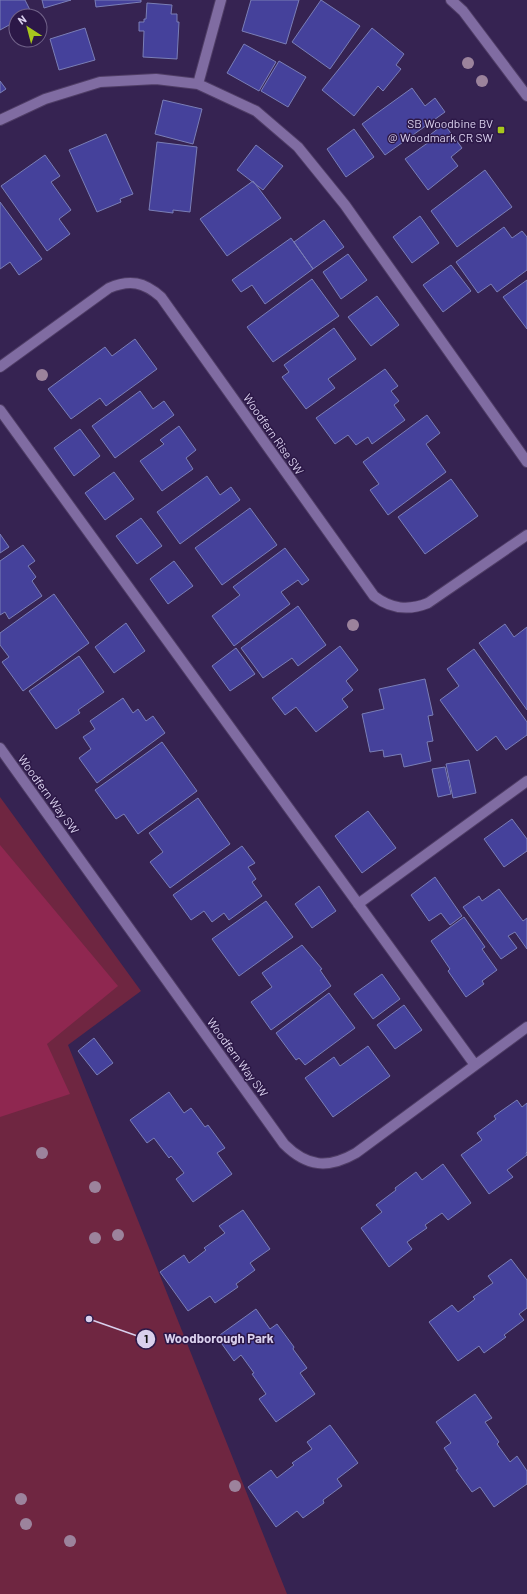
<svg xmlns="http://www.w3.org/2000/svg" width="527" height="1594" font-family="Barlow,sans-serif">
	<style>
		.green { fill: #6f2641 }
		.forest { fill: #8f2750 }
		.building { fill: #45419b; stroke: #7a7eb6 }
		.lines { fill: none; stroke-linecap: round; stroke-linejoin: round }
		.minor-casing { stroke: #4f3d66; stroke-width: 12 }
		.minor { stroke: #806ca2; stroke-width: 10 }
		.tree { fill: #9c839c }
		.poi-dot { fill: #a8c71d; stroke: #2c1847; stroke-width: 1.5 }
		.labels { text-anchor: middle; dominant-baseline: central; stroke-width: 3; stroke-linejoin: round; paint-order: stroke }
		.poi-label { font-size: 12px; fill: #d9d0ed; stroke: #2c1847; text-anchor: end }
		.street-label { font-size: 12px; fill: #d9d0ed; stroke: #2c1847 }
		.leader { fill: none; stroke: #d9d0ed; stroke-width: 1.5 }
		.callout-dot { fill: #d9d0ed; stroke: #2c1847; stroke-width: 1.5 }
		.mark-label { font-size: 12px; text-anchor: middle; font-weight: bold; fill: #111 }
		.callout-label { font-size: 13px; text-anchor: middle; font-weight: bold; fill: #d9d0ed; stroke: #2c1847; stroke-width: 3; stroke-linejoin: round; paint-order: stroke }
	</style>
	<rect width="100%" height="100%" fill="#362352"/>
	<path class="green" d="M 0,797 L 141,991 L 68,1045 L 287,1594 L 0,1594 Z"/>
	<path class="forest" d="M 0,845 L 118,986 L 47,1044 L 70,1094 L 0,1117 Z"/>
	<path class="building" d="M 0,0 L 25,0 L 33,16 L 16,16 L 16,34 L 11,24 L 0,30 Z
		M 42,0 L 71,0 L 44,8 Z
		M 95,0 L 141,0 L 141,2 L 96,7 Z
		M 251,0 L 299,0 L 286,44 L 242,31 Z
		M 321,0 L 360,26 L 330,69 L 292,42 Z
		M 147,3 L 172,5 L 171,14 L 177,14 L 177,22 L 179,22 L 177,59 L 143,57 L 144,31 L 139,31 L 139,22 L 144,22 L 144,19 L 146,19 Z
		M 85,28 L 95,60 L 59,70 L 50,39 Z
		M 372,28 L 404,54 L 396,65 L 401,69 L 383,91 L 378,86 L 354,116 L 322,90 Z
		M 244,44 L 276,62 L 259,91 L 227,73 Z
		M 279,61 L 306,77 L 288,107 L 261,91 Z
		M 0,81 L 6,89 L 0,93 Z
		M 412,88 L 425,106 L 435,98 L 445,112 L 385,155 L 362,124 Z
		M 163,100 L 202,109 L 193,144 L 155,134 Z
		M 444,124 L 462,148 L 451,157 L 458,166 L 428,190 L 405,159 L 429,142 L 426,138 Z
		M 354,129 L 374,157 L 346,177 L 327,149 Z
		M 106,134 L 133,194 L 120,199 L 121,202 L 97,212 L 69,150 Z
		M 157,142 L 197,147 L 190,212 L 173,210 L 173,213 L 149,210 Z
		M 256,145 L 283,166 L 263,190 L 237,170 Z
		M 45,155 L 60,176 L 51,182 L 71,210 L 59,219 L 70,234 L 47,251 L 1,186 Z
		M 485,170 L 512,207 L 457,247 L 431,211 Z
		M 253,181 L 281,218 L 227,256 L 200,219 Z
		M 0,202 L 42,259 L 19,275 L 10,262 L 0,269 Z
		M 420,216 L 439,243 L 412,263 L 393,237 Z
		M 324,220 L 344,247 L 313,269 L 294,242 Z
		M 504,227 L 512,238 L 522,231 L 527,237 L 527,270 L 497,292 L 491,284 L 478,293 L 456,262 Z
		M 291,238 L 313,269 L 265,304 L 252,285 L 241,292 L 232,280 Z
		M 348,254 L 367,280 L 341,299 L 323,272 Z
		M 451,265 L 471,291 L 443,312 L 423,285 Z
		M 312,279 L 339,316 L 273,362 L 247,327 Z
		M 527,280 L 527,329 L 503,297 Z
		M 377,296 L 399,325 L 371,346 L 348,317 Z
		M 334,328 L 356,359 L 328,379 L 335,388 L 306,409 L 282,377 L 289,372 L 284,365 Z
		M 135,339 L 157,369 L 106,406 L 100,398 L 71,419 L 48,389 L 105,347 L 112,356 Z
		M 385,369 L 398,386 L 391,391 L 399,401 L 394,405 L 405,420 L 372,444 L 368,437 L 356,445 L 348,435 L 335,444 L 316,418 Z
		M 140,391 L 153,409 L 164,401 L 174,415 L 115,458 L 92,426 Z
		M 427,415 L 440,433 L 426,444 L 446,472 L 388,515 L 370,490 L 379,484 L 363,462 Z
		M 179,426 L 196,450 L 186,458 L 193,469 L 162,491 L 140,461 L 164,444 L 160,440 Z
		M 80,429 L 100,456 L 74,476 L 54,448 Z
		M 114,472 L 134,499 L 105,520 L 85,493 Z
		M 207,476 L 220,495 L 231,487 L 240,500 L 180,544 L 157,512 Z
		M 451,479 L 478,516 L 425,554 L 398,517 Z
		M 250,508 L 277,545 L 222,585 L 195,548 Z
		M 141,518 L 162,546 L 137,564 L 116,536 Z
		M 0,534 L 9,547 L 0,553 Z
		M 23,545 L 35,561 L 28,566 L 36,577 L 32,581 L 42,596 L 9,619 L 5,612 L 0,615 L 0,561 Z
		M 285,548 L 309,580 L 302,585 L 298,580 L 281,592 L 290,604 L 234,646 L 212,616 L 240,595 L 233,587 Z
		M 174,561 L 193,586 L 168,604 L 150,579 Z
		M 54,594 L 89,643 L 23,691 L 2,662 L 9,657 L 0,645 L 0,633 Z
		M 298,606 L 326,645 L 298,666 L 292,658 L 263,678 L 241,648 Z
		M 126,623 L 145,651 L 114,673 L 95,647 Z
		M 505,624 L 514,637 L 527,627 L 527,710 L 479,643 Z
		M 340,646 L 358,670 L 346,681 L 353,690 L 342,699 L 348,707 L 316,732 L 296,707 L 285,715 L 272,698 Z
		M 236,648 L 255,674 L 230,691 L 212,666 Z
		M 474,649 L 527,722 L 527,735 L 506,750 L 496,736 L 477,751 L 440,700 L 459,686 L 447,669 Z
		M 79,656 L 104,692 L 78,710 L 80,713 L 56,729 L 29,691 Z
		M 425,679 L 433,715 L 428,716 L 433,741 L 427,742 L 431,761 L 404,767 L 401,754 L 384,757 L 383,750 L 370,752 L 362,714 L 384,709 L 379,689 Z
		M 123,698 L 133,713 L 138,709 L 146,721 L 153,716 L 165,733 L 97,783 L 79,758 L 91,749 L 83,737 L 95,729 L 90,721 Z
		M 162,742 L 197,791 L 138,834 L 124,814 L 116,819 L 95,790 Z
		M 469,760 L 476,793 L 453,798 L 446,764 Z
		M 445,767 L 451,794 L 438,797 L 432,769 Z
		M 198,798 L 230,844 L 170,888 L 150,862 L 163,852 L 149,833 Z
		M 368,811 L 396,848 L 362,873 L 335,836 Z
		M 512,819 L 527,839 L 527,851 L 504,867 L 484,839 Z
		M 242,846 L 255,863 L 248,867 L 256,879 L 252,882 L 262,896 L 229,920 L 224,913 L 212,922 L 204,911 L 191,920 L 173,895 Z
		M 435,877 L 462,916 L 450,925 L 441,913 L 429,921 L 411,895 Z
		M 319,886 L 336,911 L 312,928 L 295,904 Z
		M 499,889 L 523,921 L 527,918 L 527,949 L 515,932 L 508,936 L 517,948 L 501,959 L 463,907 L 479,896 L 482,901 Z
		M 266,901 L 293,937 L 239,976 L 212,939 Z
		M 464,917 L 485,947 L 482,949 L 497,970 L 482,981 L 484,984 L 466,997 L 448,971 L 450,969 L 431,941 Z
		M 302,945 L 322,969 L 320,970 L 331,986 L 271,1030 L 251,1002 L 272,987 L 262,973 Z
		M 382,974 L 400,999 L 373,1019 L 354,994 Z
		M 329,993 L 355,1028 L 305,1065 L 299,1058 L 296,1060 L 276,1033 Z
		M 404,1005 L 422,1030 L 395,1049 L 377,1025 Z
		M 94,1038 L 113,1063 L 97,1075 L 78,1051 Z
		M 368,1046 L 390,1076 L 333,1117 L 305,1078 L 334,1057 L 340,1066 Z
		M 169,1092 L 184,1113 L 191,1108 L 205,1127 L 208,1125 L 225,1148 L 217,1153 L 232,1174 L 193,1202 L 176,1179 L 184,1173 L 171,1156 L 169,1158 L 154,1138 L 147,1143 L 130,1120 Z
		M 517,1100 L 522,1107 L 527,1103 L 527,1152 L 526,1153 L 527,1155 L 507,1170 L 513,1177 L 489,1194 L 461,1155 L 482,1140 L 477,1133 L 496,1119 L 494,1116 Z
		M 443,1164 L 471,1203 L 448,1220 L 442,1213 L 425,1225 L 427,1228 L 407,1242 L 412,1249 L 389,1267 L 361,1228 L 382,1212 L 376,1205 L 396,1190 L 395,1188 L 416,1172 L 422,1180 Z
		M 243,1210 L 270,1249 L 250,1263 L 255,1270 L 236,1284 L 238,1287 L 215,1303 L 210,1296 L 188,1311 L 160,1272 L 184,1255 L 189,1263 L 206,1250 L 204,1248 L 225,1233 L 219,1226 Z
		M 511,1259 L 527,1280 L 527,1308 L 519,1314 L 524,1320 L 504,1335 L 506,1337 L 484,1353 L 479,1346 L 458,1361 L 429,1322 L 452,1305 L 458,1312 L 475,1299 L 473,1297 L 493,1283 L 488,1276 Z
		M 256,1309 L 270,1329 L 277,1324 L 294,1347 L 293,1349 L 307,1368 L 300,1373 L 315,1394 L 276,1422 L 259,1399 L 266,1394 L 252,1374 L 254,1373 L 241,1355 L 234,1361 L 217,1337 Z
		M 475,1394 L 492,1418 L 485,1422 L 499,1442 L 497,1444 L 510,1462 L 517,1456 L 527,1471 L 527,1484 L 494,1507 L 480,1487 L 472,1492 L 456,1470 L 458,1469 L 444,1448 L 451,1443 L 436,1422 Z
		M 330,1425 L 358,1463 L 337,1479 L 342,1486 L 323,1500 L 324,1503 L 303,1518 L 297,1511 L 276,1527 L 248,1487 L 271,1470 L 277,1478 L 294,1465 L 292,1463 L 312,1449 L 307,1442 Z"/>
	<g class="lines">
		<defs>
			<path id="minor" d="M 451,0 L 463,11 L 527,96
				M 198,84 L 221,0
				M 0,120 L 45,99 L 100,82 L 156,79 L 198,84 L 256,111 L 298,147 L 345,205 L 527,462
				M 0,367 L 109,288 C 130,279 144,282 161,297 L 374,596 C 391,609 408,611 428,603 L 527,535
				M 0,410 L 475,1065
				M 0,748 L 284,1144 C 307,1167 328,1169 356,1153 L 527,1027
				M 358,904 L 527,781"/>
		</defs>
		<use href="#minor" class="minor-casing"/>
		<use href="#minor" class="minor"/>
	</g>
	<g class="tree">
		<circle cx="468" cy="63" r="6"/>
		<circle cx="482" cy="81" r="6"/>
		<circle cx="42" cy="375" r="6"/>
		<circle cx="353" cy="625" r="6"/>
		<circle cx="42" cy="1153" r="6"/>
		<circle cx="95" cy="1187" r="6"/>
		<circle cx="118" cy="1235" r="6"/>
		<circle cx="95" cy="1238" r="6"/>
		<circle cx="235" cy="1486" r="6"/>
		<circle cx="21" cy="1499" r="6"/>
		<circle cx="26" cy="1524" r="6"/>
		<circle cx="70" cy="1541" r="6"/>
	</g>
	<rect class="poi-dot" x="497" y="126" width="8" height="8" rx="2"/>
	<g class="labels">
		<g class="poi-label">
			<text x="493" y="123">SB Woodbine BV<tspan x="493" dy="14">@ Woodmark CR SW</tspan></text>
		</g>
		<g class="street-label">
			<text transform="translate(274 434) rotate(55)">Woodfern Rise SW</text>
			<text transform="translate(49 794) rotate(54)">Woodfern Way SW</text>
			<text transform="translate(238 1057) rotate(54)">Woodfern Way SW</text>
		</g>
	</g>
	<path class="leader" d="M89 1319L146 1339"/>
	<g class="callout-dot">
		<circle cx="89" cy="1319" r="4"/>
		<circle cx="146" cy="1339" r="10"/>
	</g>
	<g class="mark-label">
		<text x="146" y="1343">1</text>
	</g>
	<g class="callout-label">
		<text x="219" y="1343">Woodborough Park</text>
	</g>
	<g transform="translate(28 28) rotate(324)"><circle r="19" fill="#2c1847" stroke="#716289"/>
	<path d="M0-3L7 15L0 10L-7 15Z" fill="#a8c71d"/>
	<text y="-6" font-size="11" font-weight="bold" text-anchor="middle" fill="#d9d0ed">N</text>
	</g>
</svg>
